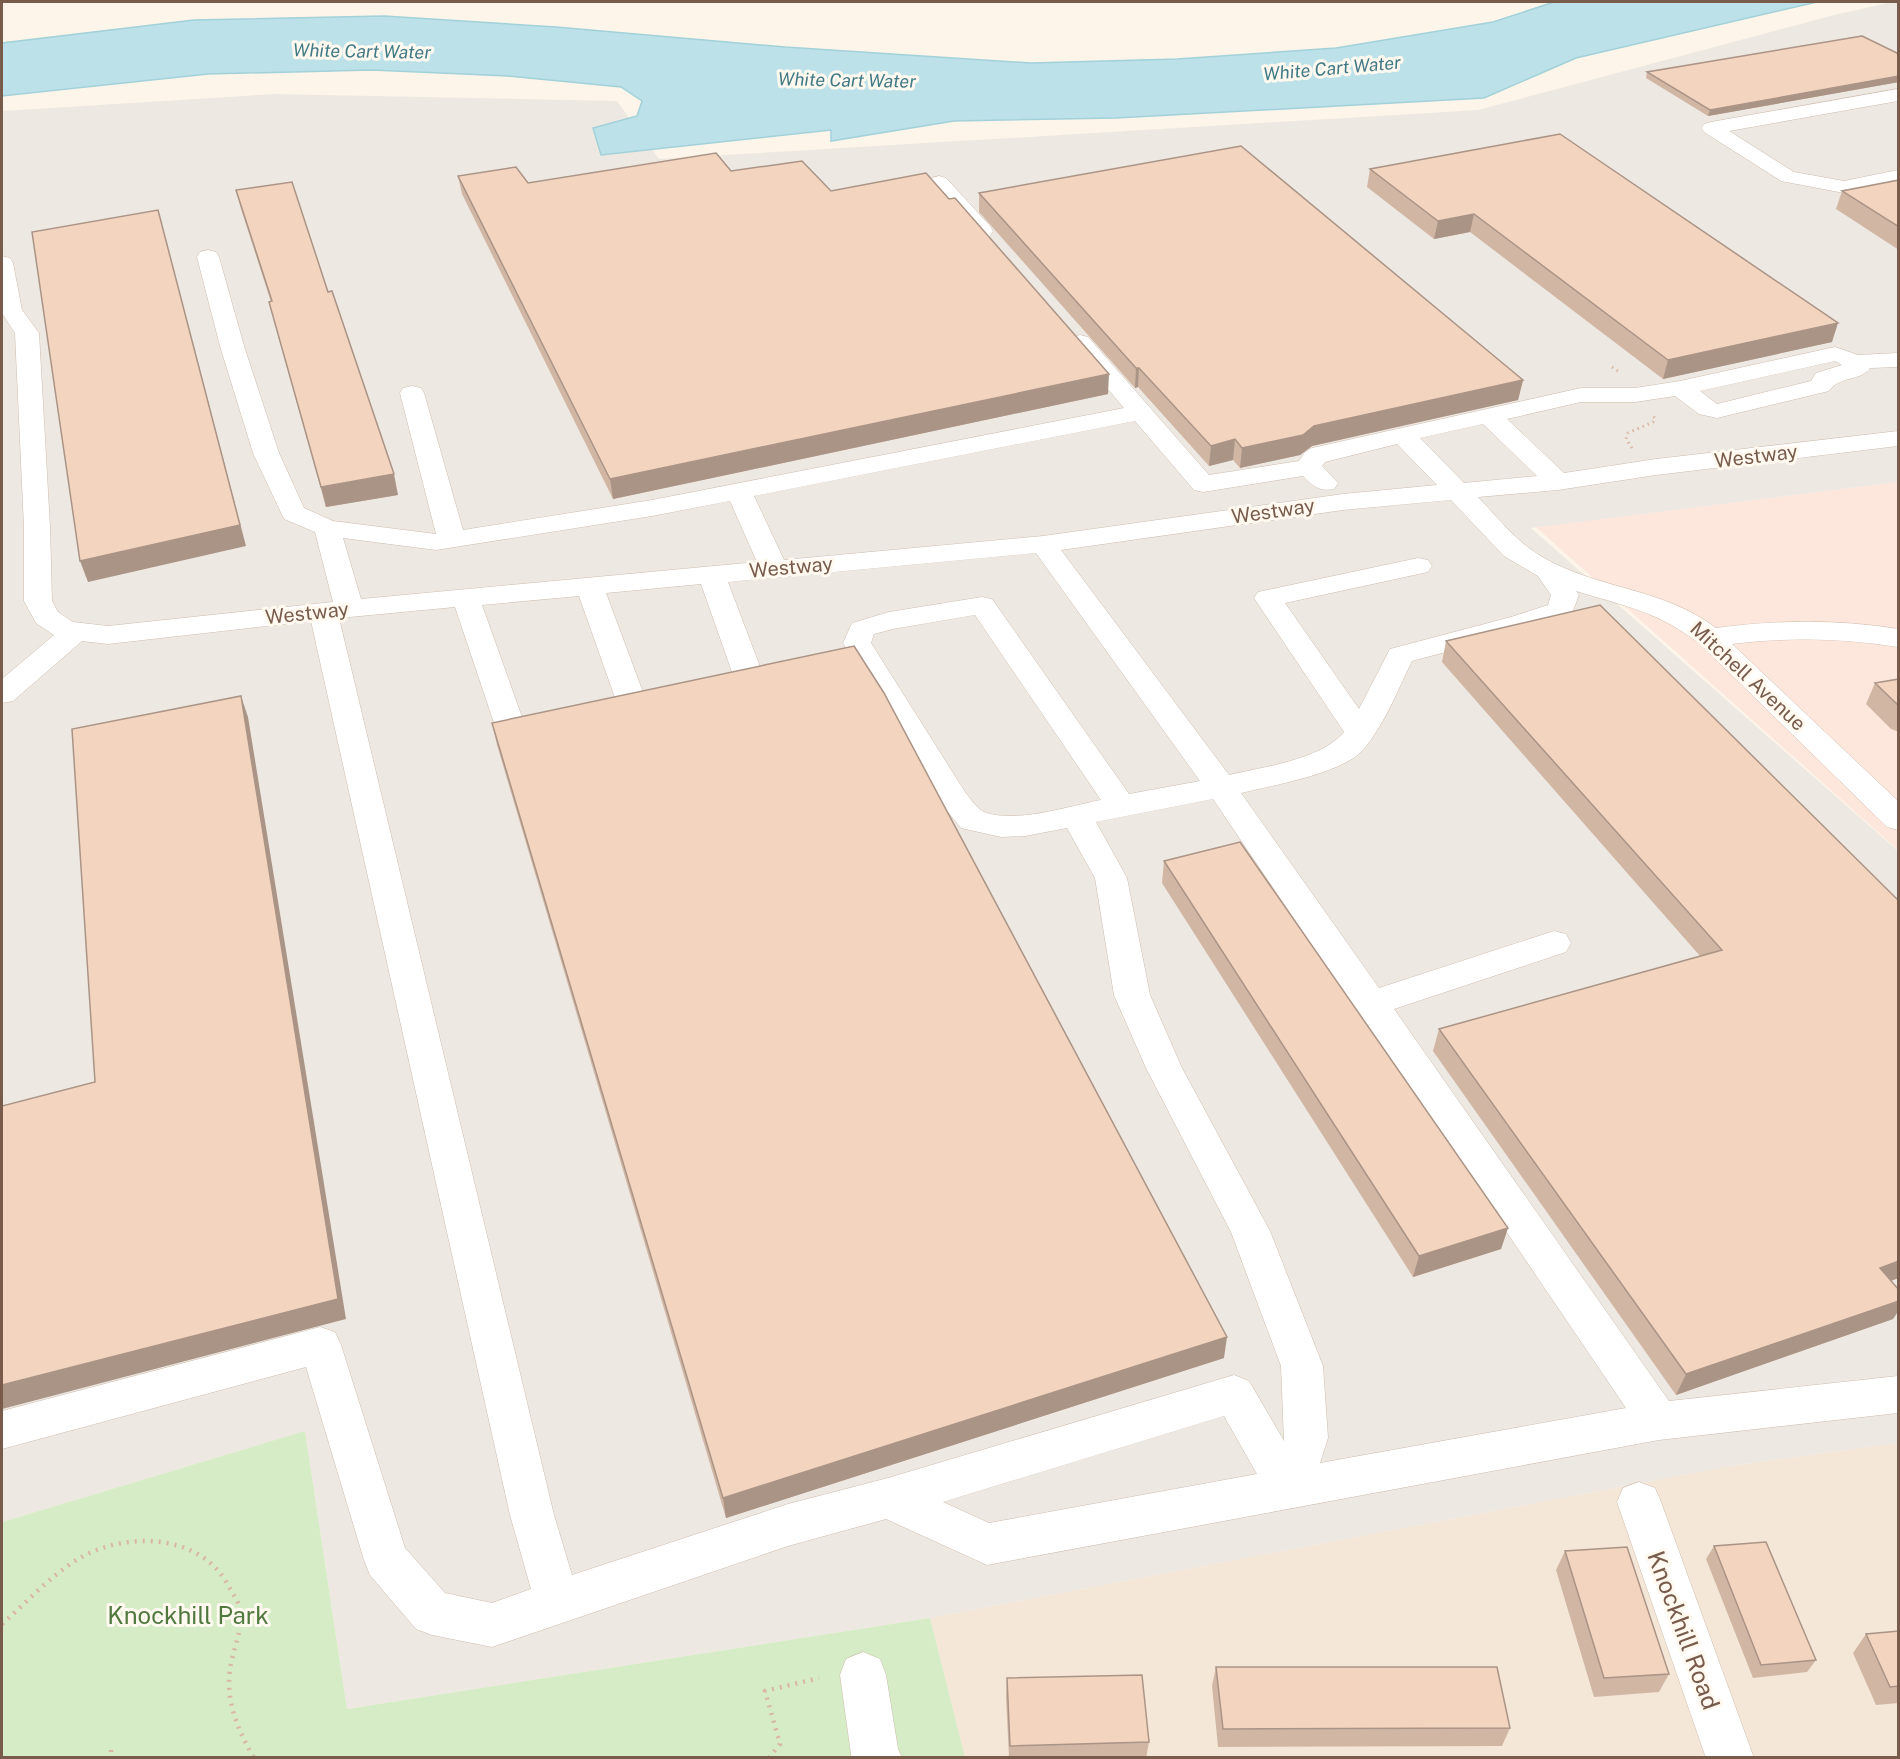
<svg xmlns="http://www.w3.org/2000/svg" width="1900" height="1759" font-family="'Public Sans',sans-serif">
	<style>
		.residential { fill: #f5e7d7 }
		.commercial { fill: #fde6dc }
		.industrial { fill: #eee8e2 }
		.green { fill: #d5ecc6 }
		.water { fill: #bce1e8; stroke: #a2d1da; stroke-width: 1.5 }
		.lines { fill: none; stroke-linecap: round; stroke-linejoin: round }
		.minor-casing { stroke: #cfbdad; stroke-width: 1 }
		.path-far1 { stroke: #d9b7a2; stroke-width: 3; stroke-dasharray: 1.5 4; stroke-linecap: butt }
		.path { stroke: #d9b7a2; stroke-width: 4.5; stroke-dasharray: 2 6; stroke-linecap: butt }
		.minor { fill: #fff; fill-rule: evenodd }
		.wall { fill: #d1b6a4 }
		.shaded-wall { fill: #aa9486 }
		.building { fill: #f3d4bf; stroke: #aa9486; stroke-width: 1.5 }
		.labels { text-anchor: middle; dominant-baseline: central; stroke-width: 6; stroke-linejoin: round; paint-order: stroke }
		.far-water-label { font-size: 18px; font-style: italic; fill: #417985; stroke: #fff9f0 }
		.street-label { font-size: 20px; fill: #785b4b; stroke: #fff9f0 }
		.near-park-label { font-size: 24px; fill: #507940; stroke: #fff9f0 }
		.near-street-label { font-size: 24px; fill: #785b4b; stroke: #fff9f0 }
	</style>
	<rect width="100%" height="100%" fill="#fdf5e9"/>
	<path class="residential" d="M 1898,1443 L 1898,1757 L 965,1757 L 930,1618 L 1731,1466 Z"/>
	<path class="commercial" d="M 1898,482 L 1898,850 L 1536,527 Z"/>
	<path class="industrial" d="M 1892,2 L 1898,2 L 1898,482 L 1531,528 L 1898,851 L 1898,1443 L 1731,1466 L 930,1618 L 347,1709 L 305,1431 L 2,1522 L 2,111 L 274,94 L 617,101 L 659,159 L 1478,110 L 1834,15 Z"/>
	<path class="green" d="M 305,1431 L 347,1709 L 930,1618 L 965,1757 L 2,1758 L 2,1522 Z"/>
	<path class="water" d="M 1554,2 L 1817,2 L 1576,58 L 1484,98 L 1116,118 L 954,121 L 831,141 L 831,130 L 601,155 L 593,128 L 637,116 L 642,101 L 621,87 L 508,76 L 372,70 L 208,74 L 2,96 L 2,43 L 194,20 L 384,16 L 556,27 L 785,47 L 1031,63 L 1177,59 L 1336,48 L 1493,22 Z"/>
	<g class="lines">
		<defs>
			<path id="minor" d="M 1898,89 L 1898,101 L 1729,131 L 1794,172 L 1844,181 L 1898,170 L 1898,182 L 1844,193 L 1781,181 L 1704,132 L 1701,128 L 1704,124 L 1711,122 Z
				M 939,176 L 946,178 L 990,226 L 993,231 L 990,236 L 982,237 L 974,236 L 932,186 L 929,182 L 932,178 Z
				M 208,250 L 216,252 L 219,257 L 244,346 L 279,453 L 304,508 L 333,521 L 436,534 L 400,393 L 403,388 L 412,386 L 421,388 L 424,393 L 463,530 L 652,500 L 1124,408 L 1068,342 L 1072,337 L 1080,335 L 1088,337 L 1209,475 L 1299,461 L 1305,452 L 1312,448 L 1581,388 L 1635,388 L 1680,381 L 1835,347 L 1858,355 L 1898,353 L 1898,367 L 1870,368 C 1860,382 1840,375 1829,391 L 1717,418 L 1699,414 L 1675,396 L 1635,402 L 1581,402 L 1507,419 L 1564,473 L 1656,459 L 1898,431 L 1898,446 L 1656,475 L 1558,490 L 1478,497 C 1499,519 1519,545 1546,559 C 1602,590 1663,588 1716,628 C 1777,620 1837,619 1898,629 L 1898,647 C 1843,638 1788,637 1732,644 L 1898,801 L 1898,830 L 1887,827 L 1700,644 C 1659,612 1625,606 1576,591 L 1579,595 L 1571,616 L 1531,629 L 1412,661 C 1397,691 1385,724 1363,750 C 1341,774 1273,785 1241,793 L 1379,988 L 1554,931 L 1566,934 L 1571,943 L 1566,952 L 1394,1009 L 1669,1401 L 1898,1376 L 1898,1413 L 1659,1440 L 987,1565 L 886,1519 L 788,1546 L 492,1647 L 432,1635 L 416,1629 L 370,1575 L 364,1560 L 306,1367 L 2,1449 L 2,1411 L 320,1327 L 335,1332 L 341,1345 L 405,1548 L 445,1593 L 492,1603 L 531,1589 L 510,1515 L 311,621 L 108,644 L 82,641 L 13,701 L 2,703 L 2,679 L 54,635 L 36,623 L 24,601 L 24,527 L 15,333 L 2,313 L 2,256 L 10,258 L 13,263 L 22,310 L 39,333 L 50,527 L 52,601 L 58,612 L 73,622 L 108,626 L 333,602 L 315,532 L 284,519 L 253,453 L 220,346 L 197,257 L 200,252 ZM 1835,361 L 1842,365 L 1816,373 L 1811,381 L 1717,404 L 1700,391 ZM 1135,421 L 1194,490 L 1203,492 L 1303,476 C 1313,486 1319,492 1334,489 L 1338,483 L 1322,466 L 1325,462 L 1397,444 L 1437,485 L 1343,494 L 1043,536 L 784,560 L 754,496 ZM 1483,424 L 1537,476 L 1464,483 L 1420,438 ZM 1451,500 L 1504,556 L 1538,576 L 1551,595 L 1548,605 L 1511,617 L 1390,649 L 1359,709 L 1285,603 L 1428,572 L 1432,566 L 1428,560 L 1418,558 L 1258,592 L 1254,598 L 1344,732 C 1321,760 1262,767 1229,775 L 1061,550 L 1343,510 ZM 730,501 L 757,562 L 361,599 L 343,538 L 436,550 L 652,516 ZM 1036,553 L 1200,781 L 1129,794 L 992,599 L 982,597 L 889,612 L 852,623 L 843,643 L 943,806 L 961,828 L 1001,837 L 1025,836 L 1067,828 L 1095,878 L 1114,995 L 1146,1068 L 1231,1232 L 1281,1366 L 1284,1441 L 1249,1381 L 1234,1375 L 888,1478 L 788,1504 L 572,1575 L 554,1515 L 339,618 L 455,607 L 493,720 L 497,727 L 508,730 L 519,727 L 523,720 L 482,605 L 579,596 L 614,695 L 618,702 L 629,704 L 640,702 L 644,695 L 606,593 L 701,584 L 732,672 L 737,678 L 747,681 L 757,678 L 762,672 L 728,582 ZM 975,615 L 1101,800 C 1070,806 1014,824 984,812 C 977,809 970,798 965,792 L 871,643 L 874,634 L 893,629 ZM 1213,799 L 1626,1408 L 1320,1463 L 1328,1438 L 1323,1366 L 1270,1231 L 1182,1068 L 1150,995 L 1127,878 L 1096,822 ZM 1224,1416 L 1257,1474 L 989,1523 L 943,1502 Z
				M 1639,1482 L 1655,1488 L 1661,1502 L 1754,1758 L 1706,1758 L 1617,1502 L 1623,1488 Z
				M 863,1652 L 880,1659 L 886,1675 L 898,1749 L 902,1758 L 852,1758 L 851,1754 L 840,1675 L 846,1659 Z"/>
		</defs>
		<use href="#minor" class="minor-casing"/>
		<path class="path-far1" d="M 1612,367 L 1621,373
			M 1632,448 L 1626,439 L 1628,433 L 1653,422 L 1655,418 L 1652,415"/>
		<path class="path" d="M 2,1624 C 27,1602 50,1576 78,1559 C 125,1531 200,1533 228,1585 C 232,1593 238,1600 240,1609 C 243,1626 236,1642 232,1659 C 223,1695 236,1727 254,1758
			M 111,1750 L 111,1758
			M 769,1758 L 780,1744 L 765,1691 L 819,1678"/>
		<use href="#minor" class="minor"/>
	</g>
	<path class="wall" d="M 1899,54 L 1899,82 L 1708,116 L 1646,78 L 1647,72 Z
		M 1370,169 L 1832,342 L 1663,379 L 1470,232 L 1434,239 L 1367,187 Z
		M 731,171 L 831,191 L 1108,394 L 613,499 L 462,194 L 458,176 L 528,183 Z
		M 1899,180 L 1899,250 L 1836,209 L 1842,191 Z
		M 236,190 L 328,292 L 398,495 L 326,507 L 274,321 L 271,302 L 241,209 Z
		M 979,193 L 1523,380 L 1518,400 L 1312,446 L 1300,455 L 1240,468 L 1233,460 L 1209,466 L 1138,387 L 1135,388 L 979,212 Z
		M 1600,605 L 1891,1281 L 1899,1290 L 1899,1310 L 1893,1319 L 1676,1395 L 1433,1051 L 1439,1029 L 1700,956 L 1442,662 L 1446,641 Z
		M 1899,679 L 1899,732 L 1891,729 L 1866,704 L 1875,683 Z
		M 492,723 L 1224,1358 L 726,1518 L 497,745 Z
		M 1164,861 L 1508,1228 L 1501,1249 L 1413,1277 L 1162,883 Z
		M 1714,1546 L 1816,1660 L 1807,1672 L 1753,1678 L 1706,1559 Z
		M 1565,1551 L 1669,1674 L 1659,1692 L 1594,1697 L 1556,1570 Z
		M 1899,1631 L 1899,1703 L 1876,1705 L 1853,1653 L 1866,1634 Z
		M 1216,1667 L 1510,1728 L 1502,1746 L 1218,1747 L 1212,1686 Z
		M 1007,1678 L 1149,1742 L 1146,1758 L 1009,1758 L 1006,1697 Z"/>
	<path class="shaded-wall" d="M 1899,76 L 1899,82 L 1708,116 L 1710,110 Z
		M 158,210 L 246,546 L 88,582 L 80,561 Z
		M 1474,214 L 1470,232 L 1434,239 L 1438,221 Z
		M 1838,323 L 1832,342 L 1663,379 L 1668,360 Z
		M 1136,368 L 1139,368 L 1138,387 L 1135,388 Z
		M 1109,374 L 1108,394 L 613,499 L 610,479 Z
		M 1523,380 L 1518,400 L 1312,446 L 1300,455 L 1240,468 L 1242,448 L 1314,426 Z
		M 1235,439 L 1233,460 L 1209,466 L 1211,446 Z
		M 394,474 L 398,495 L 326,507 L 321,487 Z
		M 241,696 L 248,717 L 346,1319 L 2,1409 L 2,1385 Z
		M 1508,1228 L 1501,1249 L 1413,1277 L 1419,1256 Z
		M 1899,1261 L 1899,1278 L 1868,1289 L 1880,1268 Z
		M 1899,1301 L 1899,1310 L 1893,1319 L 1676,1395 L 1686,1374 Z
		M 1227,1337 L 1224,1358 L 726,1518 L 723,1498 Z"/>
	<path class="building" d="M 1862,36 L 1899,54 L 1899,76 L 1710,110 L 1647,72 Z
		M 1560,134 L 1838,323 L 1668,360 L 1474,214 L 1438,221 L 1370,169 Z
		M 1241,146 L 1523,380 L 1314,426 L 1303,435 L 1242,448 L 1235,439 L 1211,446 L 1139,368 L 1136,368 L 979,193 Z
		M 716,153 L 731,171 L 802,161 L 831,191 L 926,173 L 949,199 L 955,198 L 1109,374 L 610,479 L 458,176 L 516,167 L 528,183 Z
		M 1899,180 L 1899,227 L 1842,191 Z
		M 292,182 L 328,292 L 332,291 L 394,474 L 321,487 L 269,302 L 272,301 L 236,190 Z
		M 158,210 L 240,525 L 80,561 L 32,232 Z
		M 1600,605 L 1899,901 L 1899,1261 L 1880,1268 L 1899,1290 L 1899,1301 L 1686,1374 L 1439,1029 L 1722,950 L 1446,641 Z
		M 854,646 L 884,693 L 1227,1337 L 723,1498 L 492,723 Z
		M 1899,679 L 1899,706 L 1875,683 Z
		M 241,696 L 338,1299 L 2,1385 L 2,1106 L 95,1082 L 72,729 Z
		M 1240,842 L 1508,1228 L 1419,1256 L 1164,861 Z
		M 1766,1542 L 1816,1660 L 1761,1665 L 1714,1546 Z
		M 1627,1547 L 1669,1674 L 1604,1678 L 1565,1551 Z
		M 1899,1631 L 1899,1686 L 1890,1687 L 1866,1634 Z
		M 1216,1667 L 1497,1667 L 1510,1728 L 1223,1729 Z
		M 1142,1675 L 1149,1742 L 1010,1746 L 1007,1678 Z"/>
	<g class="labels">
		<g class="far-water-label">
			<text transform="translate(362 51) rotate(1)">White Cart Water</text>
			<text transform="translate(1332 68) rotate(-5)">White Cart Water</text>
			<text transform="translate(847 80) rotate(1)">White Cart Water</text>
		</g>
		<g class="street-label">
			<text transform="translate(1756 456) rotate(-7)">Westway</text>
			<text transform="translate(1273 511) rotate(-8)">Westway</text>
			<text transform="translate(791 567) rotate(-5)">Westway</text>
			<text transform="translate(307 613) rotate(-6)">Westway</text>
			<text transform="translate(1748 676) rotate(43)">Mitchell Avenue</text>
		</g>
		<g class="near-park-label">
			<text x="188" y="1615">Knockhill Park</text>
		</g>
		<g class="near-street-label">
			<text transform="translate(1684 1630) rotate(70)">Knockhill Road</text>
		</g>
	</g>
	<rect width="1900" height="1759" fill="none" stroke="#785b4b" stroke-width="6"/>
</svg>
